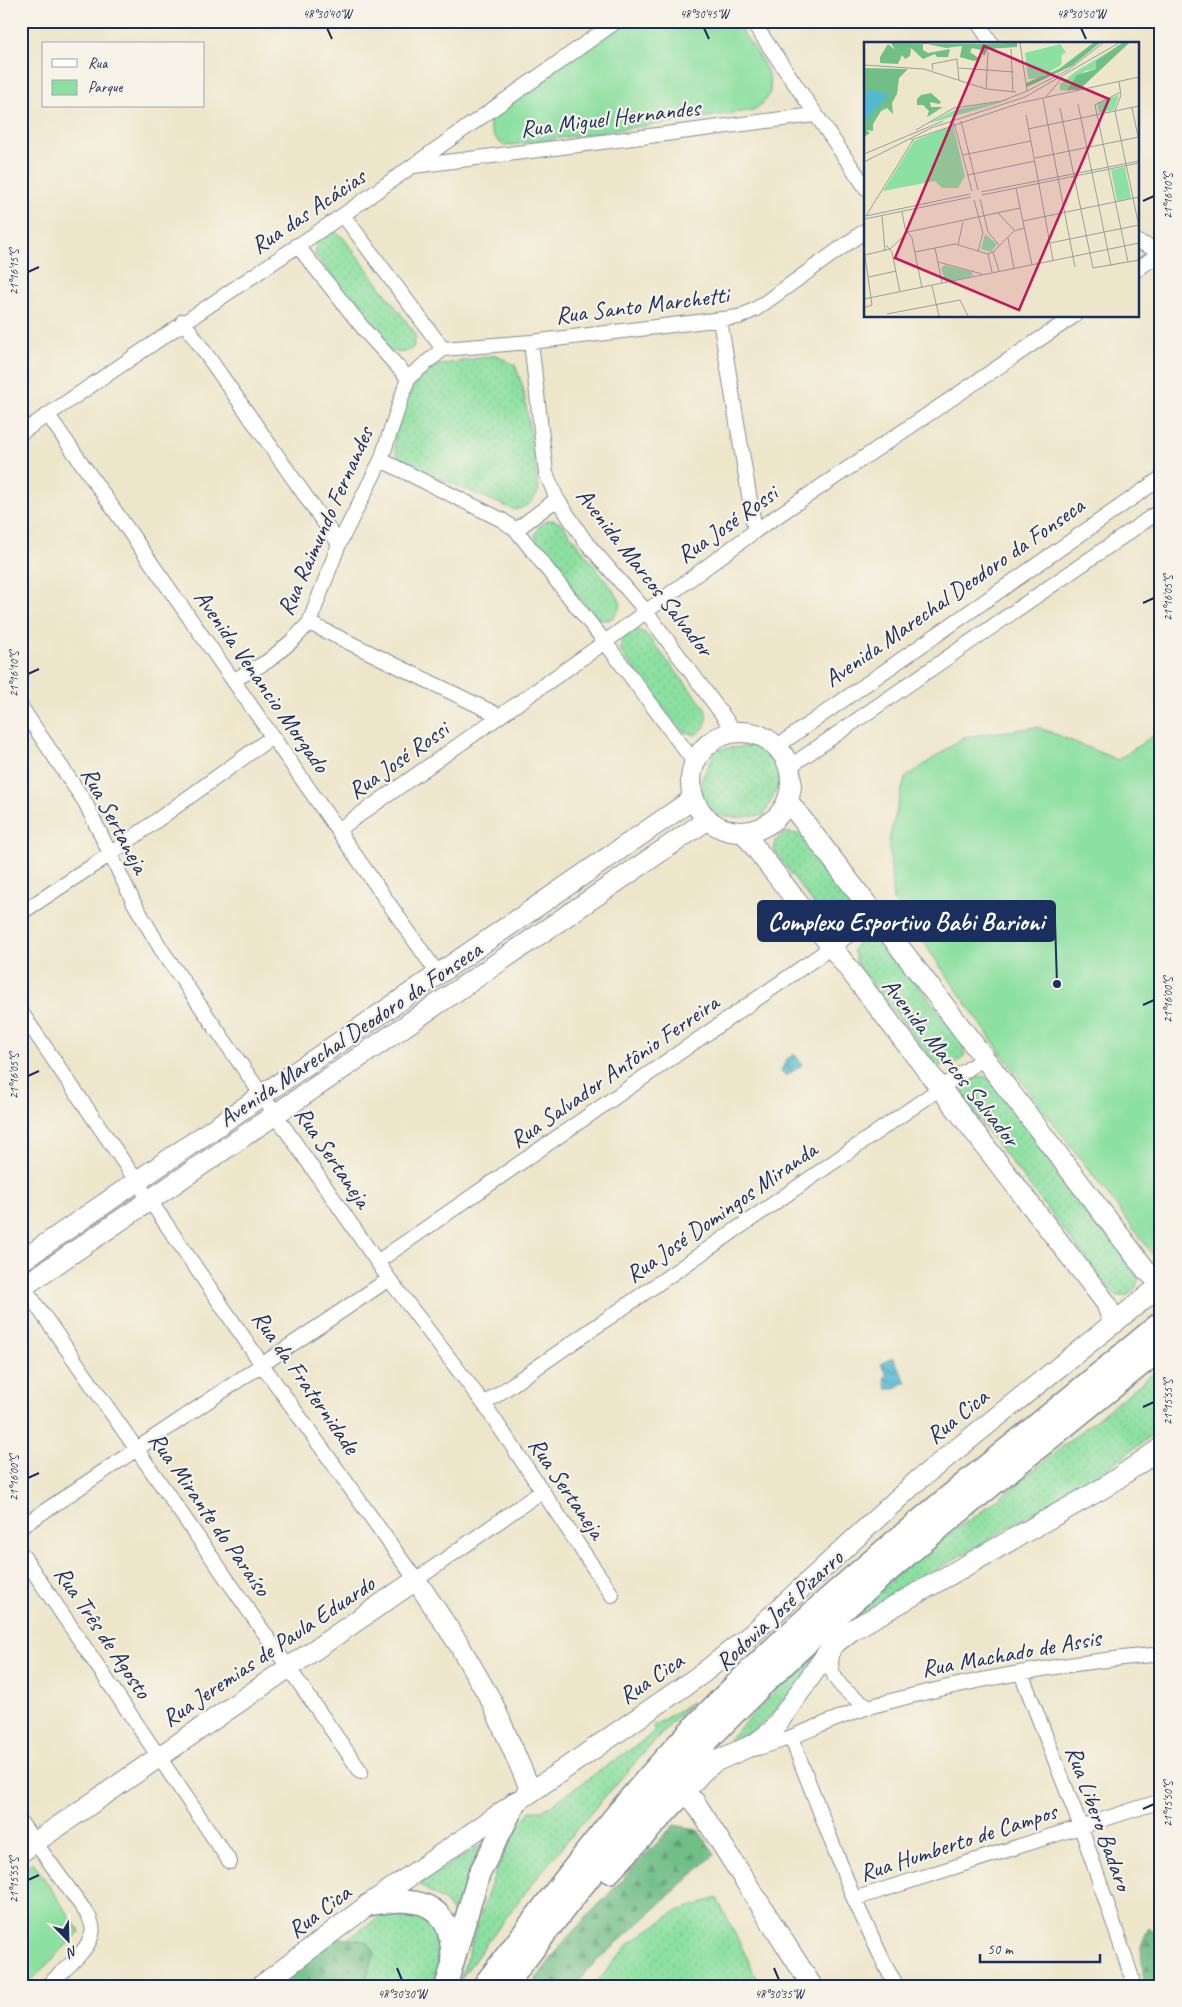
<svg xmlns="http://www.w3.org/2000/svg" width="1182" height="2007" font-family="Caveat,sans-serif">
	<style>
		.grass { fill: url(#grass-dots); stroke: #548880 }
		.forest { fill: url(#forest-firs); stroke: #467672 }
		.park { fill: #8ce0a1; stroke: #548880 }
		.water { fill: url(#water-waves); stroke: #387498 }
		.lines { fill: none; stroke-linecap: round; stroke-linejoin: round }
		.street-casing { stroke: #848a94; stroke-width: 16 }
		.secondary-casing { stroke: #848a94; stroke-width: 22 }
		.primary-casing { stroke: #848a94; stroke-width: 24 }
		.street { stroke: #fff; stroke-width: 14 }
		.secondary { stroke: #fff; stroke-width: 20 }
		.primary { stroke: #fff; stroke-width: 21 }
		.ticks { fill: none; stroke: #1b2f5e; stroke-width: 2 }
		.labels { text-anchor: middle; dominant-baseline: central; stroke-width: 4.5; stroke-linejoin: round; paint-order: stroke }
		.street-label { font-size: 24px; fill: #1b2f5e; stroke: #f7f3e8 }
		.inset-road { fill: none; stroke: #9a9d9f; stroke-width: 1 }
		.view { fill: #c2185b; fill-opacity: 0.15; stroke: #c2185b; stroke-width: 2.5 }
		.inset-edge { fill: none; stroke: #1b2f5e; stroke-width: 2.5 }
		.leader { fill: none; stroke: #1b2f5e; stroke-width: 2 }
		.callout-dot { fill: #1b2f5e; stroke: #f7f3e8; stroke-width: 2 }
		.callout { fill: #1b2f5e; stroke: #1b2f5e; stroke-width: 2 }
		.callout-label { font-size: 25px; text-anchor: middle; font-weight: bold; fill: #fff }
		.neatline { fill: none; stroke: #1b2f5e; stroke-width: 2 }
		.ticks-label { font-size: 12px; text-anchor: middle; fill: #1b2f5e }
	</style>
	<defs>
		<pattern id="grass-dots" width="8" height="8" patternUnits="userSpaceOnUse" patternTransform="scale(1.25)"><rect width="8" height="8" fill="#8ce0a1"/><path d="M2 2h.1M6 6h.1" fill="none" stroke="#78c08d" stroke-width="1.8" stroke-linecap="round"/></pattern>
		<pattern id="forest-firs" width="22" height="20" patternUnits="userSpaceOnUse" patternTransform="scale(1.25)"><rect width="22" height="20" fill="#71be87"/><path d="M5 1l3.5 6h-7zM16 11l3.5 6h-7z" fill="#5c9b72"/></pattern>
		<pattern id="water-waves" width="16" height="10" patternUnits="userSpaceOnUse" patternTransform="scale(1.25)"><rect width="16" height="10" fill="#54bad2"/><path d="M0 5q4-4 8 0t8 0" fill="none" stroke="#4598ae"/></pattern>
	</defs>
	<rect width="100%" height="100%" fill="#f7f3e8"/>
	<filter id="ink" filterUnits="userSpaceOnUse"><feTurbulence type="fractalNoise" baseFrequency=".02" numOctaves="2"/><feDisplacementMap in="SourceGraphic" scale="10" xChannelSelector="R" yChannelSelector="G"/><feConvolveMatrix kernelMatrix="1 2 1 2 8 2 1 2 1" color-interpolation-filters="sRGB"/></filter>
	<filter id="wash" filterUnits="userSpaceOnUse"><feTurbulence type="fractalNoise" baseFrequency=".0096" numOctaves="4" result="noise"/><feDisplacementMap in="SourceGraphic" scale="20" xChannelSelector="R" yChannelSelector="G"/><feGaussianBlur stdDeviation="1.12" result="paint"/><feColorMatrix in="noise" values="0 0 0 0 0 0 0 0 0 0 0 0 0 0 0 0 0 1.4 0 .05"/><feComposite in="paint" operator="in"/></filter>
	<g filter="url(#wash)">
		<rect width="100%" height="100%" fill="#eee6cb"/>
		<path class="grass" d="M 333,231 L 343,237 L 412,329 L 416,337 L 413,348 C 403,354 399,353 389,350 L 316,256 C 313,242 319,233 333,231 Z
			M 496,355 L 515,365 L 523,387 L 539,490 C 533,502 528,507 515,510 L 413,467 C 407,463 400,459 396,452 C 388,435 413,378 428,367 Z
			M 553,520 L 562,524 L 616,594 L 621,604 C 616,620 608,624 593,616 L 539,546 L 535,535 C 539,526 542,521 553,520 Z
			M 638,630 L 646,634 L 705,708 C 708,720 707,730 694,735 L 680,729 L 623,655 L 620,648 L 623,636 L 629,631 Z
			M 755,746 C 793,766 779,784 764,815 C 732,818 708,825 699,785 L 715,752 L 718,749 Z
			M 786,832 L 801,835 L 851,896 L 857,908 C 852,924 847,930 830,926 L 780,859 L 774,849 L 776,840 Z
			M 871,935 L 877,936 L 888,945 L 964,1045 L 965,1055 L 953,1067 L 936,1065 L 858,966 L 853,950 L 858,941 Z
			M 983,1076 L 991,1080 L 1132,1264 L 1139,1278 C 1135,1292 1128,1300 1113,1294 L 963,1100 L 962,1092 L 965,1083 Z
			M 1161,1367 L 1161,1429 L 1102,1472 L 878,1605 L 766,1720 L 752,1731 L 731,1742 L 729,1739 L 793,1674 L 789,1670 L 907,1565 L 989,1506 Z
			M 692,1702 C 608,1789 530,1881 460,1980 C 479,1922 493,1859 531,1810 L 544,1810 L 655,1732 L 653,1726 Z
			M 481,1845 L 469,1873 L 456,1917 L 445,1902 L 418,1884 Z
			M 717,1898 L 761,1986 L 593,1986 L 630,1943 L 675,1912 Z
			M 395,1906 L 422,1915 L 437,1934 L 439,1965 L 431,1986 L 363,1986 L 375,1953 L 347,1939 Z"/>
		<path class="forest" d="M 674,1825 L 697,1829 L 715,1854 L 585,1972 L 575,1986 L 531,1986 L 565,1940 Z
			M 1149,1927 L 1161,1938 L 1161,1986 L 1144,1986 L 1141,1947 Z
			M 336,1936 L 347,1939 L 367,1941 L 375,1953 L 363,1986 L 274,1986 Z"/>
		<path class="park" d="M 624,21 L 734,21 C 746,39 783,78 766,100 C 763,103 758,107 754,110 L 505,146 C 491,138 485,123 494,109 Z
			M 1038,727 L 1118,760 L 1161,730 L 1161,1265 L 1013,1070 L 893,899 L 889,840 L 905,778 L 964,737 Z
			M 33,1862 L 80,1932 L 25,1986 L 21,1986 L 21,1870 Z"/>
		<path class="water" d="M 795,1054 L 802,1065 L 786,1076 L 781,1071 L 787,1059 Z
			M 893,1357 L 906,1382 L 894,1389 L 887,1389 L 884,1378 L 887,1375 L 881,1364 Z"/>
	</g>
	<g filter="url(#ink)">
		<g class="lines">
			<defs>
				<path id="street" d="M 752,21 L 866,188
					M 977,21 L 992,44
					M 414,166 L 814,115
					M 343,215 L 443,349
					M 1138,242 L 1161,251
					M 297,245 L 367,333 L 408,378
					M 1138,269 L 1161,252
					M 720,320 L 755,531
					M 183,321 L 339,544
					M 531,342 L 546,473 L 557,499 L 585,541 L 645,610 L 736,733
					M 408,378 L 443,349 L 531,342 L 739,317 L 756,309 L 866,230
					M 48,415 L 438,974
					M 21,433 L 343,215 L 617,21
					M 381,460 L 502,520 L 516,530 L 605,642 L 694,762
					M 516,530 L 557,499
					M 309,623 L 500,716
					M 234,680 L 268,661 L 293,640 L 309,623 L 339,544 L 381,460 L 408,378
					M 21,707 L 85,802 L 134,903 L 161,949 L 389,1279 L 484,1404 L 612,1595
					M 776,747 L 1161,478
					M 789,767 L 1161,510
					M 338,830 L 605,642 L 755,531 L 1074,316
					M 21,913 L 109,855 L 272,737
					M 21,1012 L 261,1363 L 416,1580 L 542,1491
					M 377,1262 L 875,917
					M 21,1283 L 361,1772
					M 484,1404 L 984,1058
					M 21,1527 L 389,1279
					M 21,1553 L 230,1862
					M 833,1646 C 833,1652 831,1659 831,1665 C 833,1685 855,1699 870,1707
					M 1021,1673 L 1081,1827 L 1132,1978
					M 791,1737 L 854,1899 L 887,1969 L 897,1986
					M 754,1749 C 795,1739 832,1718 872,1706 C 966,1680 1064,1663 1161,1654
					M 21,1823 L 88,1915 C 91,1921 94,1928 92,1934 C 88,1952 60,1973 47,1986
					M 854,1899 L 1161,1801"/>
				<path id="secondary" d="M691 782a50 50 0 1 1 100 0a50 50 0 1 1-100 0Z
					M 788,801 L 1146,1270 L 1161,1283
					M 744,833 L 1106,1303 L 1114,1324
					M 21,1261 L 693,799
					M 21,1288 L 707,820
					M 21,1852 L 416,1580 L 458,1643 L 492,1702 L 531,1791
					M 261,1986 L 368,1905 L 703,1673 L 753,1633 L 917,1481 L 1161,1285
					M 812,1986 L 700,1810 L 695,1802 L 683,1794 L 702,1772 L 714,1762 L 755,1744 L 772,1731 L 833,1645 L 852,1630 L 1105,1487 L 1161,1448"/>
				<path id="primary" d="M 610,1872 L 683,1794
					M 368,1905 C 414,1896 451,1899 452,1957
					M 446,1986 L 479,1874 L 516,1802
					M 483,1986 C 547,1902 609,1817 681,1740 C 769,1645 868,1562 968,1480 C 1033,1428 1097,1375 1161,1322
					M 506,1986 C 578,1890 652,1796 737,1711 C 868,1579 1017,1467 1161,1349"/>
			</defs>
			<use href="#street" class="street-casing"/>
			<use href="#secondary" class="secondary-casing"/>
			<use href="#primary" class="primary-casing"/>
			<use href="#street" class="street"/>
			<use href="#secondary" class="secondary"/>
			<use href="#primary" class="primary"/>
		</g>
	</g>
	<path class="ticks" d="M 327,28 L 332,39M 704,28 L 709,39M 1081,28 L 1086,39M 1143,201 L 1154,196M 28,272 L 39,267M 1143,603 L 1154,598M 28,674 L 39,669M 1143,1005 L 1154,1000M 28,1076 L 39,1071M 1143,1407 L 1154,1402M 28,1478 L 39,1473M 1143,1809 L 1154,1804M 28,1880 L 39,1875M 397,1968 L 402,1980M 774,1968 L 779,1980"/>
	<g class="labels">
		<g class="street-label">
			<text transform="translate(610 118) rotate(-7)">Rua Miguel Hernandes</text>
			<text transform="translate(308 211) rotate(-34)">Rua das Acácias</text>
			<text transform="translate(642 305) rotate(-7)">Rua Santo Marchetti</text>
			<text transform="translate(325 521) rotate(-66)">Rua Raimundo Fernandes</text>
			<text transform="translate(727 524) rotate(-35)">Rua José Rossi</text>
			<text transform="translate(645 572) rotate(52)">Avenida Marcos Salvador</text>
			<text transform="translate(954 592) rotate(-35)">Avenida Marechal Deodoro da Fonseca</text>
			<text transform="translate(262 681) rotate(55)">Avenida Venancio Morgado</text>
			<text transform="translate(398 760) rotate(-35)">Rua José Rossi</text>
			<text transform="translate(115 820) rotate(62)">Rua Sertaneja</text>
			<text transform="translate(350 1034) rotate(-34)">Avenida Marechal Deodoro da Fonseca</text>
			<text transform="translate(951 1062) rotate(52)">Avenida Marcos Salvador</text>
			<text transform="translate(614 1071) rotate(-35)">Rua Salvador Antônio Ferreira</text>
			<text transform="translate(333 1157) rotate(56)">Rua Sertaneja</text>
			<text transform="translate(721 1212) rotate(-35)">Rua José Domingos Miranda</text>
			<text transform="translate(306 1382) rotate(55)">Rua da Fraternidade</text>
			<text transform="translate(957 1416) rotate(-39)">Rua Cica</text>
			<text transform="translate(567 1488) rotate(56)">Rua Sertaneja</text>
			<text transform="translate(210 1514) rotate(55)">Rua Mirante do Paraíso</text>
			<text transform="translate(779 1610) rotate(-43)">Rodovia José Pizarro</text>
			<text transform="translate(103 1632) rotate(56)">Rua Três de Agosto</text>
			<text transform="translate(268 1651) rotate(-34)">Rua Jeremias de Paula Eduardo</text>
			<text transform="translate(1011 1653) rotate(-10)">Rua Machado de Assis</text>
			<text transform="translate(651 1678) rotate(-34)">Rua Cica</text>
			<text transform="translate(1099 1818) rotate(70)">Rua Libero Badaro</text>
			<text transform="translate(958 1842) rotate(-18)">Rua Humberto de Campos</text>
			<text transform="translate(319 1911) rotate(-37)">Rua Cica</text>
		</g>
	</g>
	<g transform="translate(864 42)">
		<rect width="275" height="275" fill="#eee6cb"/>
		<path d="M 196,2 L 202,10 L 198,13 L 197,23 L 175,36 L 164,37 L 161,11 ZM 254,4 L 232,19 L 232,27 L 221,29 L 207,41 L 205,49 L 196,48 L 196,42 L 211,30 ZM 147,57 L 129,63 L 63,82 L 91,68 ZM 121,192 L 133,202 L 127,210 L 117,207 Z" fill="#8ce0a1"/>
		<path d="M 27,1 L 116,2 L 153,1 L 153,5 L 124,7 L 120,14 L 117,8 L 108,6 L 106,10 L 116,17 L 110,19 L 96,15 L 98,4 L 82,6 L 59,1 L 59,8 L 64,11 L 86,7 L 84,15 L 73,15 L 71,12 L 59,17 L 47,6 L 46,14 L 41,17 L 38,13 L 34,22 L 16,21 L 16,15 L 24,2 L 31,8 ZM 229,1 L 236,1 L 208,24 L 163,45 L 162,41 L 195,27 ZM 258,1 L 265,1 L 215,48 L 203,48 L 213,33 L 232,27 L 232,19 ZM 0,26 L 44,27 L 35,36 L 33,52 L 28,61 L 29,72 L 23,66 L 17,69 L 9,82 L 9,89 L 2,88 L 6,91 L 0,95 ZM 67,51 L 77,60 L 75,62 L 66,60 L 67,65 L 79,65 L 63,75 L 65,69 L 59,63 L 53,63 L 53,57 L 57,53 Z" fill="#71be87"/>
		<path d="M 255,53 L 250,68 L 235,71 L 233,61 ZM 89,83 L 101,134 L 94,146 L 78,146 L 71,139 L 19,149 L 50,99 ZM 261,125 L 267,156 L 253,159 L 247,128 ZM 80,223 L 108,230 L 109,234 L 82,240 L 77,227 Z" fill="#8ce0a1"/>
		<path d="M 4,48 L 26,52 L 2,78 L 0,60 Z" fill="#54bad2"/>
		<path class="inset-road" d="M 147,7 L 149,50M 0,23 L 60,27 L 122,47 L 152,50M 95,26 L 150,30M 69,28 L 68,22 L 93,17 L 95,38M 203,29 L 239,1M 255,40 L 257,53 L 251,69 L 275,185M 122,47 L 124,10M 163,49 L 204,28M 257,50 L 231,63 L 264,220M 181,56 L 199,35M 179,57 L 211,225M 214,62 L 247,224M 196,66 L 229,226 L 275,218M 268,66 L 275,99M 162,73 L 189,218M 97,79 L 114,148M 90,81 L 108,149M 164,87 L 275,64M 52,88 L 90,66 L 138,59 L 163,49 L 156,1M 47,98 L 156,61 L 275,35M 0,112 L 79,79M 99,113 L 167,99M 171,116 L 275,95M 0,120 L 67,86 L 161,55 L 255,1M 104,133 L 171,119M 152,146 L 168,223M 117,150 L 275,119M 118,153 L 275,121M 116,157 L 124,190 L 135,203M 110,158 L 119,191 L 114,209M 38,170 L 41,186 L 48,196 L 58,246M 134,171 L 150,188M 2,174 L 106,152M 2,174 L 49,98M 18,174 L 21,209M 1,177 L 107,155M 159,179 L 275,155M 144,196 L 150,226M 186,201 L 275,183M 22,203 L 28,210 L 36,250M 94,203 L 99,180M 71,206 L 78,241M 0,207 L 8,263 L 0,266M 51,210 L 91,202 L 124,212 L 129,210M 129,210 L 150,189 L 161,186M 129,210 L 135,229M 124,212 L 128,230M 1,213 L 26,207 L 44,190 L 156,166M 74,220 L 118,232M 5,235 L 32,229M 68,244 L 75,274M 0,257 L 275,201M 23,272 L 96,258 L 104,274"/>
		<path class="view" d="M 120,4 L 245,57 L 155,268 L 31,216 Z"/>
		<rect width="275" height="275" class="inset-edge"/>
	</g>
	<path class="leader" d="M1057 984L1055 921"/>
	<circle class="callout-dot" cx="1057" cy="984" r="5"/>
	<rect class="callout" x="758" y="901" width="297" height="40" rx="5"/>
	<g class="callout-label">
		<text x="906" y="930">Complexo Esportivo Babi Barioni</text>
	</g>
	<rect width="1182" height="2007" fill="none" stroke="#f7f3e8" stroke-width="55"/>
	<rect x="42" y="42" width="162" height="65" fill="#f7f3e8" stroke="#9fa5b1"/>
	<rect x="52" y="59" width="25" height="8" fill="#ffffff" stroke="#9fa5b1"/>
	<text x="88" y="68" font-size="15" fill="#1b2f5e">Rua</text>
	<rect x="52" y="80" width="25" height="15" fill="#8ce0a1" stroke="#9fa5b1"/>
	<text x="88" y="92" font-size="15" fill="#1b2f5e">Parque</text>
	<g transform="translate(68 1940) rotate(157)" stroke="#f7f3e8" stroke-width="4" paint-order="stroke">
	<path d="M0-4L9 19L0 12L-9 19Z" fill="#1b2f5e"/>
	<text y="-8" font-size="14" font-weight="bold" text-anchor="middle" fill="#1b2f5e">N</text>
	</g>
	<path d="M980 1954v8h120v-8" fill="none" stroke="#1b2f5e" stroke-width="2.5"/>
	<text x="987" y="1954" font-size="15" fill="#1b2f5e" stroke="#f7f3e8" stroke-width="4" paint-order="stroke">50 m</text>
	<rect x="28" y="28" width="1126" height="1952" class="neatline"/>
	<g class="ticks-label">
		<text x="327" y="18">48°30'40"W</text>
		<text x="704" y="18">48°30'45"W</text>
		<text x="1081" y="18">48°30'50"W</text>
		<text transform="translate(1168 196) rotate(-90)" y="4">21°16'10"S</text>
		<text transform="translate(14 272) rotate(-90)" y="4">21°16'15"S</text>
		<text transform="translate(1168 598) rotate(-90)" y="4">21°16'05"S</text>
		<text transform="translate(14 674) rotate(-90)" y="4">21°16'10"S</text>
		<text transform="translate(1168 1000) rotate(-90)" y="4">21°16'00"S</text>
		<text transform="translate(14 1076) rotate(-90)" y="4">21°16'05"S</text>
		<text transform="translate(1168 1402) rotate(-90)" y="4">21°15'55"S</text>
		<text transform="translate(14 1478) rotate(-90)" y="4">21°16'00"S</text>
		<text transform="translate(1168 1804) rotate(-90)" y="4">21°15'50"S</text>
		<text transform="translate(14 1880) rotate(-90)" y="4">21°15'55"S</text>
		<text x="402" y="1998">48°30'30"W</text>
		<text x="779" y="1998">48°30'35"W</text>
	</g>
</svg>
